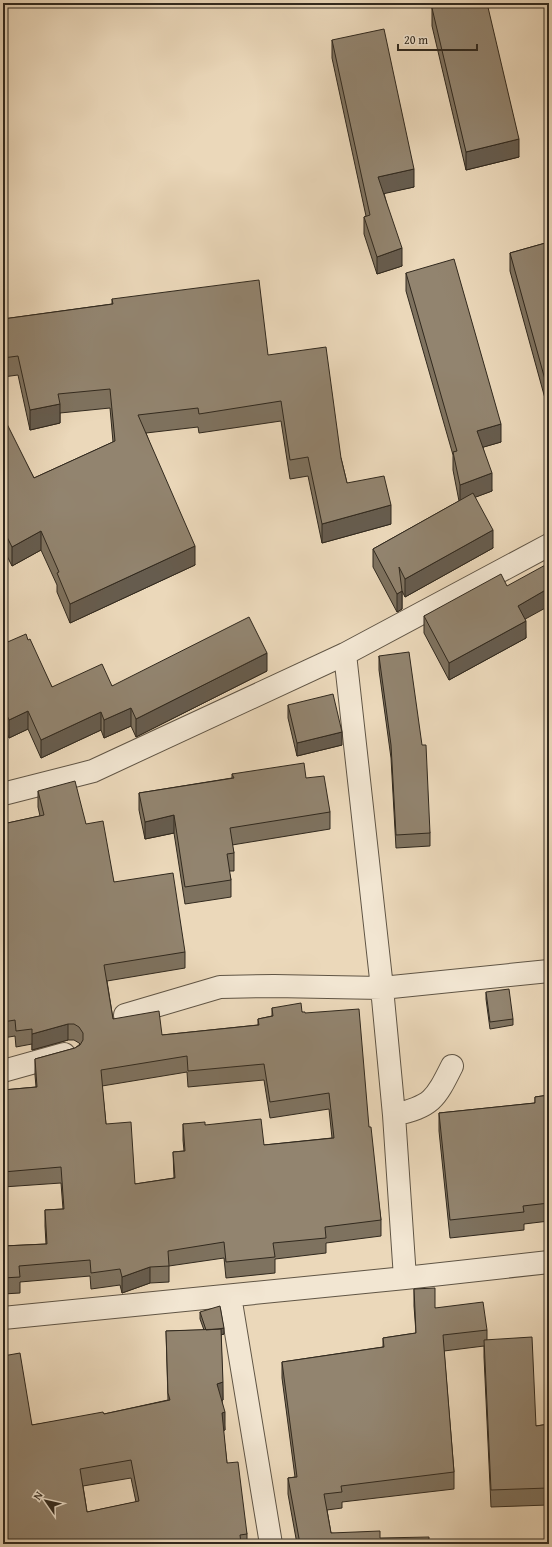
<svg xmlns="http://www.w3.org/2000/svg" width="552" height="1547" font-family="'Gentium Book Plus',serif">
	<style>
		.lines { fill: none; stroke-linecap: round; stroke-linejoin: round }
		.minor-casing { stroke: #605545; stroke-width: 24 }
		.minor { stroke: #f2e6d2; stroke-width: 22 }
		.wall { fill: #7e725f; stroke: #31291e; fill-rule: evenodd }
		.shaded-wall { fill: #665c4e; stroke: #31291e }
		.building { fill: #92846f; stroke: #31291e; fill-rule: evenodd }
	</style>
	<rect width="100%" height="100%" fill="#ebd8ba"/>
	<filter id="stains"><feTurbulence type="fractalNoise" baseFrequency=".005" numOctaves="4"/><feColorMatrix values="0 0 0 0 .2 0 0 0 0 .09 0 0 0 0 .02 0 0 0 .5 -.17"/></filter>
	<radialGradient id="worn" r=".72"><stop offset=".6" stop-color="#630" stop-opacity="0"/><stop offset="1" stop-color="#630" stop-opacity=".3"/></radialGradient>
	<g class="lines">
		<defs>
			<path id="minor" d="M 345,654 L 382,988 L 394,1115 L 405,1278
				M 3,794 L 93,771 L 345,654 L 549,545
				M 125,1015 L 220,987 L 274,986 L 382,988 L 549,971
				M 3,1071 L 64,1054
				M 394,1115 C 432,1106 435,1100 452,1066
				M 230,1296 L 271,1544
				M 3,1318 L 405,1278 L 549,1262"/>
		</defs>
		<use href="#minor" class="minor-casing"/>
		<use href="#minor" class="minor"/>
	</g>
	<path class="wall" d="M 545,3 L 549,3 L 549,18 Z
		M 432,8 L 519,157 L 466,170 L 432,26 Z
		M 332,40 L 414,187 L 384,193 L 402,266 L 377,274 L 364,234 L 364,217 L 366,216 L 332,58 Z
		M 549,242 L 549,413 L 510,271 L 510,253 Z
		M 406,273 L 501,442 L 483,447 L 492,491 L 475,497 L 493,548 L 405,597 L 402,591 L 402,609 L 397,612 L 373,567 L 373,549 L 459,501 L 453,470 L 453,455 L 406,291 Z
		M 112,299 L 268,355 L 341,458 L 347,483 L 391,524 L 322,543 L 308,476 L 290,479 L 281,421 L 199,433 L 198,427 L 146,433 L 195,565 L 70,623 L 57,592 L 57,585 L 41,550 L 12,566 L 3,548 L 3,421 L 34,478 L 113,442 L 110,408 L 60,413 L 60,423 L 30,430 L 18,375 L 3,377 L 3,319 L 112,304 Z
		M 507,586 L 525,619 L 526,638 L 449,680 L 424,633 L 424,616 Z
		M 28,640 L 52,687 L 112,686 L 267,671 L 136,737 L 131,726 L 104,738 L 101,730 L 41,758 L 28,729 L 9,738 L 3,724 L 3,644 Z
		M 379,656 L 430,833 L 430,846 L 396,848 L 391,758 L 379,670 Z
		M 288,705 L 342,745 L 297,756 L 288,718 Z
		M 232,774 L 306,778 L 330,812 L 330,829 L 232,845 L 234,853 L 234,871 L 229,871 L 231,880 L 231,897 L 185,904 L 174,833 L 145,839 L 139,810 L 139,793 L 232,778 Z
		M 38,791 L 86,824 L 114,882 L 185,952 L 185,968 L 107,981 L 113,1019 L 162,1035 L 258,1025 L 258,1019 L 272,1016 L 272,1008 L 302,1012 L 305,1013 L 369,1127 L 381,1220 L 381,1236 L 326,1243 L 326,1253 L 275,1259 L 275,1273 L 226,1278 L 224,1258 L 169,1266 L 169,1282 L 150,1283 L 122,1293 L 120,1285 L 91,1289 L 90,1276 L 20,1282 L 20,1293 L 3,1294 L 3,1246 L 46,1244 L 45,1226 L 45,1210 L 63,1209 L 61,1183 L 3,1187 L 3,1090 L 36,1087 L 35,1075 L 35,1059 L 75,1048 L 80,1044 L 79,1043 L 74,1040 L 68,1040 L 32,1050 L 32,1044 L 16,1047 L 15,1036 L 3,1038 L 3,824 L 40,816 L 38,807 ZM 187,1072 L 188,1087 L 264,1080 L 270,1118 L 329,1109 L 332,1138 L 264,1145 L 205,1125 L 183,1124 L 183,1140 L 184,1151 L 173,1152 L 174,1178 L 135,1184 L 106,1124 L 102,1086 Z
		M 486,992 L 513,1019 L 513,1025 L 490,1029 L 486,999 Z
		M 549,1095 L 549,1221 L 524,1224 L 524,1230 L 450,1238 L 439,1131 L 439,1113 L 535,1103 L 535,1097 Z
		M 414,1289 L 435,1308 L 487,1330 L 487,1340 L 536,1426 L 549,1424 L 549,1524 L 548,1505 L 491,1507 L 484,1357 L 484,1346 L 444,1351 L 454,1472 L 454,1489 L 342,1502 L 342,1508 L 327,1510 L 331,1533 L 429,1544 L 297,1544 L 288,1494 L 288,1478 L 295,1477 L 282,1378 L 282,1362 L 383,1347 L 383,1338 L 416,1333 L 414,1306 Z
		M 200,1312 L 224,1334 L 221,1335 L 223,1400 L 222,1400 L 225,1430 L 223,1430 L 227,1463 L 247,1534 L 247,1544 L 3,1544 L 3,1356 L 32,1425 L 104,1414 L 168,1400 L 166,1331 L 204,1330 L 200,1319 ZM 131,1478 L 136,1502 L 87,1512 L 83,1486 Z"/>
	<path class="shaded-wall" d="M 519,139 L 519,157 L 466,170 L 466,152 Z
		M 414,169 L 414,187 L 378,195 L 378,177 Z
		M 402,248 L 402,266 L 377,274 L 377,257 Z
		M 60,404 L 60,423 L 30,430 L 30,410 Z
		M 501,424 L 501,442 L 477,449 L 477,431 Z
		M 492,473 L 492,491 L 460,503 L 460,485 Z
		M 391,505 L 391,524 L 322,543 L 322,524 Z
		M 493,530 L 493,548 L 405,597 L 405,579 Z
		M 41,531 L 41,550 L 12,566 L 12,547 Z
		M 195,546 L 195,565 L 70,623 L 70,604 Z
		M 549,588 L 549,606 L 518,623 L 518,606 Z
		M 402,591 L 402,609 L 397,612 L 397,594 Z
		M 526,621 L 526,638 L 449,680 L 449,663 Z
		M 267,653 L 267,671 L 136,737 L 136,719 Z
		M 131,708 L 131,726 L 104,738 L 104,720 Z
		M 28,711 L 28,729 L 9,738 L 9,720 Z
		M 101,712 L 101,730 L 41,758 L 41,740 Z
		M 342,732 L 342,745 L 297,756 L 297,743 Z
		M 174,815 L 174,833 L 145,839 L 145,822 Z
		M 68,1024 L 68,1040 L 32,1050 L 32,1034 Z
		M 150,1267 L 150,1283 L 122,1293 L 122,1277 Z
		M 224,1328 L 224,1334 L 206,1339 L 206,1333 Z
		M 223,1382 L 223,1400 L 217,1402 L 217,1384 Z
		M 225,1412 L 225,1430 L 222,1431 L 222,1413 Z"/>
	<path class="building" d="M 452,3 L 487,3 L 519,139 L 466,152 L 432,8 Z
		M 384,29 L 414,169 L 378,177 L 402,248 L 377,257 L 364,217 L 370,215 L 332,40 Z
		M 549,242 L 549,394 L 510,253 Z
		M 454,259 L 501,424 L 477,431 L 492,473 L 460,485 L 453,452 L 457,451 L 406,273 Z
		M 259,280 L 268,355 L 326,347 L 341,458 L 347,483 L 384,476 L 391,505 L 322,524 L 308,457 L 290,460 L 281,401 L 199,414 L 198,408 L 138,415 L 195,546 L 70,604 L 57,573 L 59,572 L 41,531 L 12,547 L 3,529 L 3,421 L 5,420 L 34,478 L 115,441 L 110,389 L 58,394 L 60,404 L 30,410 L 18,356 L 3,358 L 3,319 L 113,304 L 112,299 Z
		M 473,493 L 493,530 L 405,579 L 399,567 L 402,591 L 397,594 L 373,549 Z
		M 549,563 L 549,588 L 518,606 L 526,621 L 449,663 L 424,616 L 501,574 L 507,586 Z
		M 249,617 L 267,653 L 136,719 L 131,708 L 104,720 L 101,712 L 41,740 L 28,711 L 9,720 L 3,706 L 3,644 L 26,634 L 28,640 L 30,639 L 52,687 L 102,664 L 112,686 Z
		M 409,652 L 422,745 L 426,745 L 430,833 L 396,835 L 391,745 L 379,656 Z
		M 333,694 L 342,732 L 297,743 L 288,705 Z
		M 304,763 L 306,778 L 324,776 L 330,812 L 230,828 L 234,853 L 227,854 L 231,880 L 185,887 L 174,815 L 145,822 L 139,793 L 234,778 L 232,774 Z
		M 75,781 L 86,824 L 103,821 L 114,882 L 173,873 L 185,952 L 104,965 L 113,1019 L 159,1011 L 162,1035 L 259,1025 L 258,1019 L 273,1016 L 272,1008 L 301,1003 L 302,1012 L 305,1012 L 305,1013 L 359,1009 L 369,1127 L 371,1127 L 381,1220 L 325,1227 L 326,1238 L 273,1243 L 275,1257 L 226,1262 L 224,1242 L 168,1251 L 169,1266 L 150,1267 L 122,1277 L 120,1269 L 91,1273 L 90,1260 L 19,1266 L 20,1277 L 3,1278 L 3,1246 L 47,1244 L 45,1210 L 64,1209 L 61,1167 L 3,1172 L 3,1090 L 37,1087 L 35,1059 L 75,1048 L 80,1045 L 83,1040 L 83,1033 L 79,1027 L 74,1024 L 68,1024 L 32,1034 L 32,1029 L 16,1031 L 15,1020 L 3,1022 L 3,905 L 5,904 L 3,894 L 3,824 L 44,815 L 38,791 ZM 187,1056 L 188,1071 L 264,1064 L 270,1102 L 329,1093 L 334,1138 L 264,1145 L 261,1119 L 205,1125 L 205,1122 L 183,1124 L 185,1151 L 173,1152 L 175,1178 L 135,1184 L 131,1122 L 106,1124 L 101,1070 Z
		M 509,989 L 513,1019 L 490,1022 L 486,992 Z
		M 549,1095 L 549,1203 L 523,1206 L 524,1212 L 450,1220 L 439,1113 L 535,1103 L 535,1097 Z
		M 435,1288 L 435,1308 L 483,1302 L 487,1330 L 443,1335 L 454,1472 L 341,1486 L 342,1492 L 324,1494 L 331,1533 L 380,1531 L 380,1538 L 429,1537 L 429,1544 L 300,1544 L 288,1478 L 297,1477 L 282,1362 L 384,1347 L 383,1338 L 416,1333 L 414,1289 Z
		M 220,1306 L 224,1328 L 218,1329 L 206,1330 L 200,1312 Z
		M 221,1329 L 223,1382 L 217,1384 L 225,1412 L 222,1413 L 227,1463 L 238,1462 L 247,1534 L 240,1535 L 241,1544 L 3,1544 L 3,1390 L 5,1390 L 3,1379 L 3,1356 L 20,1353 L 32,1425 L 103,1412 L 104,1414 L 170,1400 L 168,1393 L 166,1331 ZM 131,1460 L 139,1501 L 87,1512 L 80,1469 Z
		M 532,1337 L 536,1426 L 549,1424 L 549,1507 L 548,1488 L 491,1490 L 484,1340 Z"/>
	<rect width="552" height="1547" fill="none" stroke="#ebd8ba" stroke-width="16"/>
	<rect x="4" y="4" width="544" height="1539" fill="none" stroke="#31291e" stroke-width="2"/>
	<rect x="8" y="8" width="536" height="1531" fill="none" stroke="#31291e"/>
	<g transform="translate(46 1501) rotate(304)" stroke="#f2e6d2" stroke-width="3" paint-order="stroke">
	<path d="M0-3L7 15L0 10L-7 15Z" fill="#31291e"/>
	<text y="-6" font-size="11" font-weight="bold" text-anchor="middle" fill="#31291e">N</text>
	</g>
	<path d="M398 44v6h79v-6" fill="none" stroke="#31291e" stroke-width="2"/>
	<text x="404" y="44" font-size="12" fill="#31291e" stroke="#f2e6d2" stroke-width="3" paint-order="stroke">20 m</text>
	<rect width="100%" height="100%" filter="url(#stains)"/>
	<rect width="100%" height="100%" fill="url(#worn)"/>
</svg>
